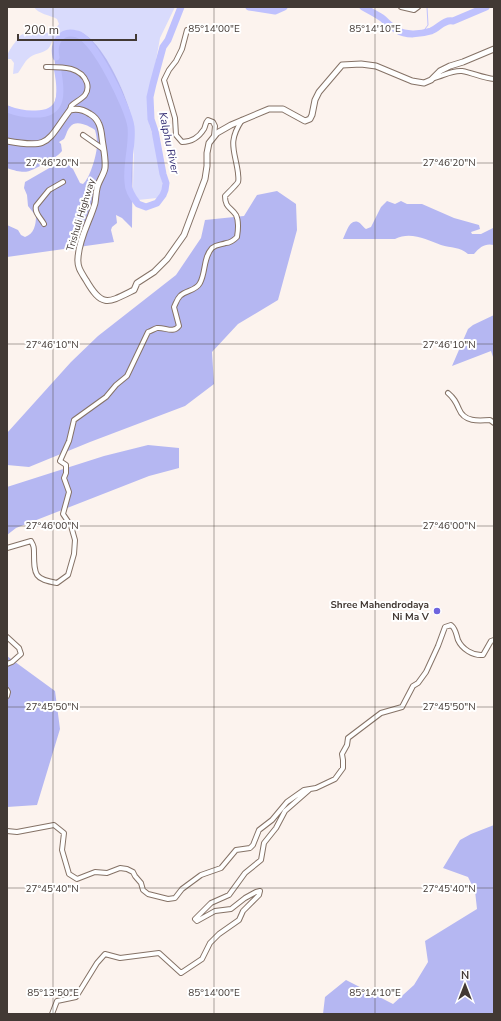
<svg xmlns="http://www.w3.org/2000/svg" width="501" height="1021" font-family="'Nunito Sans',sans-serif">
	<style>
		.green { fill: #d9dbfc }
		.forest { fill: #b5b7f2 }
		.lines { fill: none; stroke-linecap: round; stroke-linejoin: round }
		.stream { stroke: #bfc1fd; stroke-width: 1 }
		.river { stroke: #bfc1fd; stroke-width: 7 }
		.minor-casing { stroke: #857266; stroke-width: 6 }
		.tertiary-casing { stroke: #857266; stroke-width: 7 }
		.minor { stroke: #fff; stroke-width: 4 }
		.tertiary { stroke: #fff; stroke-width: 5 }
		.ticks { fill: none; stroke: #423934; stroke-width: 1; stroke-opacity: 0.45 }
		.poi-dot { fill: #6e64de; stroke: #fff; stroke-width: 1.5 }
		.labels { text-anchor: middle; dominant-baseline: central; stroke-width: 4; stroke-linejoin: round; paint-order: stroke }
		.street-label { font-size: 10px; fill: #423934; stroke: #fff }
		.poi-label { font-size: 10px; font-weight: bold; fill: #423934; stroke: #fff; text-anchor: end }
		.water-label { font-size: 11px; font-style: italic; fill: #363075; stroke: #fff }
		.ticks-label { font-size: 10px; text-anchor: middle; fill: #423934; stroke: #fff; stroke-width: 4; stroke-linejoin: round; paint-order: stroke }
	</style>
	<rect width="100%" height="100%" fill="#fcf3ee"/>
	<path class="green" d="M 34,7 L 175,7 L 160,38 L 149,99 L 149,124 L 155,143 L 163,187 L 162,193 L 157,198 L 138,200 L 133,195 C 133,172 135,148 133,125 C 131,101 98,29 70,30 C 65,30 57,35 54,39 C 51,42 51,46 48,49 C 42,54 34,53 29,58 C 24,62 22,68 18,73 L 13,74 L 14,63 L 11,59 L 7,59 C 7,53 10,50 13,45 C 16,42 18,37 21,35 C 32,28 48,41 59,24 L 57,19 C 50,15 38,14 34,7 Z"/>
	<path class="forest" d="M 70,30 C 74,31 78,31 82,33 C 104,43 130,101 133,124 L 132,228 L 122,218 L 116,215 L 117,223 L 112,227 L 111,230 L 114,242 L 7,257 L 7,225 L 18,230 L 21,235 L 25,237 C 34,234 36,225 36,216 L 28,206 L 27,195 L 24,188 L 25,182 L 51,167 L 66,163 L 73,169 L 80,183 L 83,184 C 90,179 98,151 97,143 C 97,138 96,134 95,130 C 89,126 76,119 70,127 C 67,130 66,136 64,139 L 59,142 L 61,144 L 62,151 C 57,157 53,158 47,162 C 29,172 27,175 7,168 L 7,105 C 18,112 39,116 51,109 C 64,92 51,59 54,39 L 60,34 Z
		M 277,191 L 296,204 L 297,230 L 278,300 L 238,324 L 212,352 L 214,384 L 185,406 L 90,442 L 29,467 L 7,465 L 7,433 L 71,362 L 98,336 L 176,275 L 201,238 L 205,220 L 244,216 L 257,195 Z
		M 387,201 L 395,204 L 401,201 L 407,204 L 422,204 L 454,218 L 479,225 L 480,229 L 471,232 L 472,234 L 481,234 L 493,228 L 494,245 C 485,243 480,247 474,254 L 468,254 C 460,247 451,248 441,245 C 427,240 411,231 395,239 L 343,239 C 346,234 349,219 358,222 C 361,223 363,227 366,229 L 371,227 L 381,207 Z
		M 494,315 L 494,360 L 491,351 L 452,366 L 468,329 L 473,325 Z
		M 148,445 L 179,448 L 179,468 L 149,476 L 16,528 L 7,535 L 7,487 L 104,456 Z
		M 7,656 L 55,691 L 60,729 L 37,805 L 7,807 Z
		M 494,825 L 494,1014 L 323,1014 L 325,997 L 346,980 L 393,1004 L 414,985 L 428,962 L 425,941 L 477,909 L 475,891 L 468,877 L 443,868 L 460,840 L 471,834 Z"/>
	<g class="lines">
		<path class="stream" d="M 275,11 L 276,7
			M 422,33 L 428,25 L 427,7"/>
		<path class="river" d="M 249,7 L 275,11 L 284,7
			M 363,7 C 370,11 376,14 382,18 C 387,22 391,27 397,30 C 406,36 421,34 431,31 C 439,28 444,19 453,21 L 486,7
			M 56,57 C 53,44 60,29 77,34 C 94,38 129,109 131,127 C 133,145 126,164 128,182 C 128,190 133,198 138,204 L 146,207 L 157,203 L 163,195 L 165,190 L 166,183 L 163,174 L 155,131 L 151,119 L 150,97 L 153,84 L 163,47 L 168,40 L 181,7
			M 7,109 C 15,112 23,114 32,114 C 65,116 62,92 57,67"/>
		<defs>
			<path id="minor" d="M 401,7 L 414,10 L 418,7
				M 187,30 L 182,49 L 176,61 L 169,70 L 164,80 L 175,118 L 176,135 L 182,142 C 191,142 199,137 204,129 C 206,125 205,123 208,120 L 213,122 L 215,126 L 214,136
				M 46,67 C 61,67 81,66 87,83 C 88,87 88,91 85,95 C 82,99 75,102 71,106 L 70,110
				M 434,78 C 443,76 452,70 462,71 C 473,73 483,78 494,79
				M 83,135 L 103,149
				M 44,224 C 41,218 34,213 36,206 L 49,190 L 63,182
				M 448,393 C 454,398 456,402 459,409 C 464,422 478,421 490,420 L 494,423
				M 7,548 L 31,541 C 34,546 34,548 34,553 C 34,576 35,579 57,583 L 68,575 L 74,554 L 75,540 L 71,526 L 63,514 L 69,492 L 64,478 L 66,473 L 66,465 L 60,461 L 69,441 L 74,420 L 106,397 L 116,385 L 127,376 L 148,332 C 151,331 154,329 157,328 C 165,327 173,334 179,326 L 174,307 C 176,303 177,299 180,296 C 186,290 196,291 200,283 C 206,272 203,258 212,248 C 217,244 221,245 226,243 C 231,243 234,240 237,237 C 238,231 239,221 236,215 C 231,207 225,208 225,196 C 228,193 237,184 238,182 C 239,179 238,176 238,173 C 235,150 227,143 242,120
				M 7,637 L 19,648 L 21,654 L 12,662 L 7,664
				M 7,690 L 8,692 L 7,696
				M 7,831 L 17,832 L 54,825 L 64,833 L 62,850 L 69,874 L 77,879 L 95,872 L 107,873 L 120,868 L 127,869 L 133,872 L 135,876 L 141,883 L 143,890 L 148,894 L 168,899 L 175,898 L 182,889 L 201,875 L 221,868 L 236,850 L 250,848 L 253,845 L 259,830 L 272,820 L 287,802 L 304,790 L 316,788 L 335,779 L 343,768 L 343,760 L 342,754 L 347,745 L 348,738 L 381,713 L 402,707 L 413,686 L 418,683 L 426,672 L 438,646 L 445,627 L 451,625 C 456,629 456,634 458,640 C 462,649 473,656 483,655 L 491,641 L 494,640
				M 52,1014 L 57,1001 L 76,997 L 97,963 L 105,954 L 120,958 L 159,953 L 181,973 L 202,959 L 210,943 L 219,934 L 239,920 L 243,911 L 259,895 L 260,891 L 256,892 L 245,898 L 231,909 L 215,911 L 197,921 L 195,919 L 211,903 L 229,895 L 245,873 L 261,860 L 264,843 L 276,828 L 285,811 L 309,790"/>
			<path id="tertiary" d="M 7,141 C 51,149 46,142 70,110 C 78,108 84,110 90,114 C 99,119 101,128 102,138 C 103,147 106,158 105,168 C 104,174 100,179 98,185 C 96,190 96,197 95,203 C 90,221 79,238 78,258 C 77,267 81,272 86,280 C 102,308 108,303 134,290 L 137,283 L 154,272 L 167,259 L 184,235 L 205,179 L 207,166 L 207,153 L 209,143 L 217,133 L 231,125 L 269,109 L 283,109 L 305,121 L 310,119 L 312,115 L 315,100 L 319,92 L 342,65 L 361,64 L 376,66 L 412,81 L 424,83 L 431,80 L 440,71 L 450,66 L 463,62 L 494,49"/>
		</defs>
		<use href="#minor" class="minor-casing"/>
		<use href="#tertiary" class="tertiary-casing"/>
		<use href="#minor" class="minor"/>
		<use href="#tertiary" class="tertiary"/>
	</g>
	<path class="ticks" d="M 53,7 L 53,1014M 214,7 L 214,1014M 375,7 L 375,1014M 7,163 L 494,163M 7,344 L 494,344M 7,526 L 494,526M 7,707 L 494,707M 7,888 L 494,888"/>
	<circle class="poi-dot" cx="437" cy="611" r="4"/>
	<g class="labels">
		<g class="street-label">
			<text transform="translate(81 215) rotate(-73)">Trishuli Highway</text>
		</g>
		<g class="poi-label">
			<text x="429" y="605">Shree Mahendrodaya<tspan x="429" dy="12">Ni Ma V</tspan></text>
		</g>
		<g class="water-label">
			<text transform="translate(169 143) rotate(78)">Kalphu River</text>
		</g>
	</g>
	<g class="ticks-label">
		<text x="214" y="32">85°14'00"E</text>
		<text x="375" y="32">85°14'10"E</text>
		<text x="52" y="166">27°46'20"N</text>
		<text x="449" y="166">27°46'20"N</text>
		<text x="52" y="348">27°46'10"N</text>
		<text x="449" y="348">27°46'10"N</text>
		<text x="52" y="529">27°46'00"N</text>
		<text x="449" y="529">27°46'00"N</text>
		<text x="52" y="710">27°45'50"N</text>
		<text x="449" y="710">27°45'50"N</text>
		<text x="52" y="892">27°45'40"N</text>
		<text x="449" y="892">27°45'40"N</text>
		<text x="53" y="996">85°13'50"E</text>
		<text x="214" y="996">85°14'00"E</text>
		<text x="375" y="996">85°14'10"E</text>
	</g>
	<rect width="501" height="1021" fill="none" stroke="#423934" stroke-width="16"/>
	<g transform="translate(465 985)" stroke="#ffffff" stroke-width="3" paint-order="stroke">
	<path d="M0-3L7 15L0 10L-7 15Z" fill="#423934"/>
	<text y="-6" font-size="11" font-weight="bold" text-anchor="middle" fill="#423934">N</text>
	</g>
	<path d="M18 34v6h118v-6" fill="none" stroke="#423934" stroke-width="2"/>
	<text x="24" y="34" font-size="12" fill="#423934" stroke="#ffffff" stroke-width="3" paint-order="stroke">200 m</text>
</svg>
